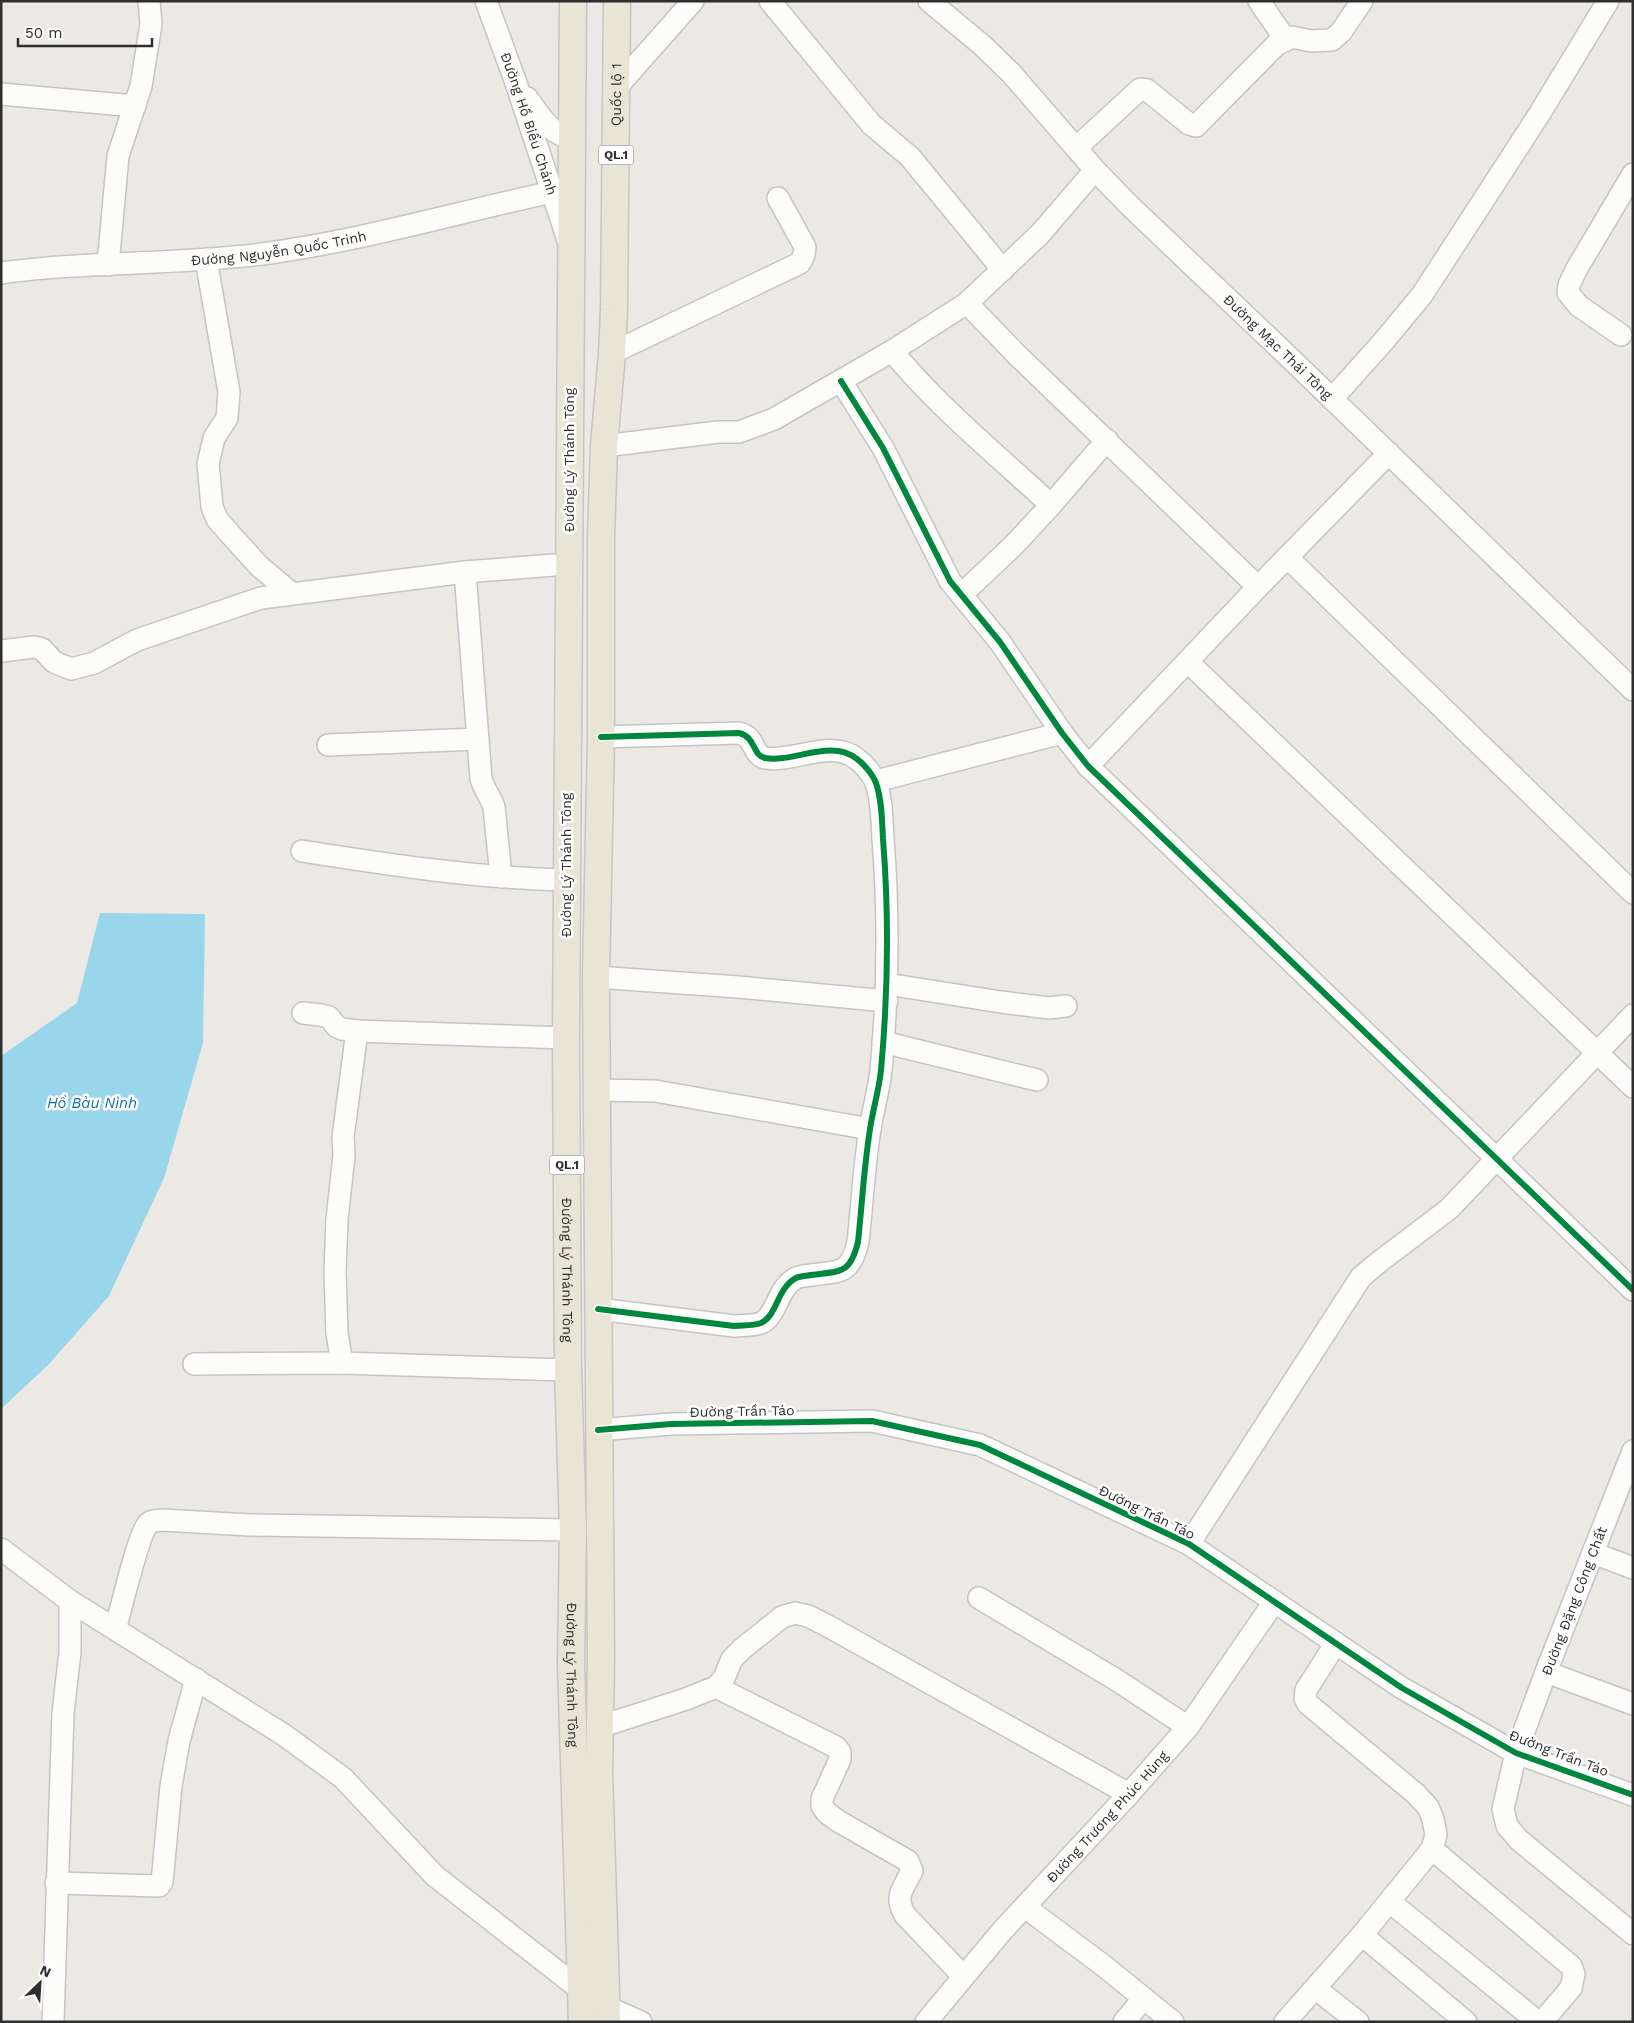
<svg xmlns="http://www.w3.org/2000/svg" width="1634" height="2023" font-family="'Work Sans',sans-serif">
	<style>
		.water { fill: #99d6ec }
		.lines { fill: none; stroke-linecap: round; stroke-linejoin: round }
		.minor-casing { stroke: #c5c4c5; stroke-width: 24 }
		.major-casing { stroke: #c6c5c4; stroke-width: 29 }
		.minor { stroke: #fcfcfb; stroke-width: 21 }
		.major { stroke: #e8e4d6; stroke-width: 26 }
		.cycleway-casing { stroke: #fff; stroke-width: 9 }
		.cycleway { stroke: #00873e; stroke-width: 6 }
		.labels { text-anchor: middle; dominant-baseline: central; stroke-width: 5; stroke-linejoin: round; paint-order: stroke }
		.shield { fill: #fff; stroke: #6d6d6d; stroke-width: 1 }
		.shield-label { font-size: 12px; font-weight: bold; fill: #2e2e2e }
		.street-label { font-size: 14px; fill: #2e2e2e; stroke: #fff }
		.water-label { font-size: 15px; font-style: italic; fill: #0d6fa3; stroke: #fff }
	</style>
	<rect width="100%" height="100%" fill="#ece8e4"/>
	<path class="water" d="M 100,913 L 205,914 L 203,1043 L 164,1178 L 109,1296 L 49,1364 L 1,1409 L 1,1056 L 77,1003 Z"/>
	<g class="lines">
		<defs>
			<g id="minor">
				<path id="s1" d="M 486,1 L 516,83 L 568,240"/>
				<path d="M 770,1 L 871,124 L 910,157 L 1003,270"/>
				<path id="s2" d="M 929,1 L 982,45 L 1011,73 L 1095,170 L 1130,206 L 1291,359 L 1633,690"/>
				<path d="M 1259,1 L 1285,39"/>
				<path d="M 616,88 L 693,1"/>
				<path d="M 1,94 L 135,106"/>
				<path d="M 527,98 C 540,115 550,135 572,138"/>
				<path d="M 1076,148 L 1140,89 L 1147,90 L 1189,124 L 1196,126 L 1276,45 L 1292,37 L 1311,41 L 1332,40 L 1341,32 L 1362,1"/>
				<path d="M 206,259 L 229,392 L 227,418 L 214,438 L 208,464 L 212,507 L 217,519 L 230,534 L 259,566 L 291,593"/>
				<path d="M 108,265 L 118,156 L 141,86 L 151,24 L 149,1"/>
				<path id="s3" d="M 1,273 C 88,261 176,265 262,254 C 360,241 455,213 552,192"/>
				<path d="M 967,303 L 1016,354 L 1258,587"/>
				<path d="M 1621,335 L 1579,306 L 1568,293 L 1569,285 L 1576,270 L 1633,174"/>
				<path d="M 892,351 C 939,408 997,455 1051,505"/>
				<path d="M 612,353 L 800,263 L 804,255 L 805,247 L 778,198"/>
				<path d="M 841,381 L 883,448 L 950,581 L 1000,642 L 1062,733 L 1088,766 L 1633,1290"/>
				<path d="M 1332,399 L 1383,342 L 1422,295 L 1540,113 L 1608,1"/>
				<path d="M 604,446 L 718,432 L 739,432 L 774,419 L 892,351 L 967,303 L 1040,234 L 1095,170"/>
				<path d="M 1287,557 L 1633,893"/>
				<path d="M 465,572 L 481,779 C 484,789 490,796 494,807 L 501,877"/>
				<path d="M 962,594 L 1013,546 L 1051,505 L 1107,440"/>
				<path d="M 1,651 L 34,647 L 42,649 L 54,662 L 71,669 L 94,663 L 137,640 L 261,598 L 465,572 L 554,565"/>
				<path d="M 1188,662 L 1633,1087"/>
				<path d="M 328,745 L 478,739"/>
				<path d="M 1088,766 L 1258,587 L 1389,453"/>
				<path d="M 876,781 L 1062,733"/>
				<path d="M 302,851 C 390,865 477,878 566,880"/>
				<path d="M 596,977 L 738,987 L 887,1001"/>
				<path d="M 887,984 L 1001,1002 L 1049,1008 L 1066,1006"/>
				<path d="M 303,1013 L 321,1015 L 329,1017 L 336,1026 L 342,1029 L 357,1031 L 566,1038"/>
				<path d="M 883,1042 L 1037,1080"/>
				<path d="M 596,1090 L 655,1091 L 870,1129"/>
				<path d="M 598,1309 L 734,1326 C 743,1325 753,1326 761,1323 C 777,1316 777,1288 796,1278 C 800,1276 806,1276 811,1275 C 840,1271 850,1275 858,1242 C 862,1205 864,1167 870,1129 C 873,1109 879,1090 881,1070 C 888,994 889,914 883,839 C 882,821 882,800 876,783 C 873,775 864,764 857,759 C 831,738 794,763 765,758 C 752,755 756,737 739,733 L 601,737"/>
				<path d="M 342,1363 L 337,1333 L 335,1272 L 337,1219 L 344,1156 L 343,1137 L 357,1031"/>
				<path d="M 194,1364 L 342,1363 L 568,1370"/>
				<path d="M 598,1430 L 671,1424 L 872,1421 L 980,1445 L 1189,1544 L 1402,1688 L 1516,1753 L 1633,1795"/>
				<path d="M 1633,1451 L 1546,1672 L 1516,1753 L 1503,1809 L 1507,1826 L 1519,1840 L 1633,1934"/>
				<path d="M 1189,1544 L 1361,1277 L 1379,1262 L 1449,1209 L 1633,1015"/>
				<path d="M 1,1549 L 70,1601 L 284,1735 L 343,1778 L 435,1876 L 581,1990"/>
				<path d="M 1593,1553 L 1633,1568"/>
				<path d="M 979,1598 L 1115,1679 L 1188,1727"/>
				<path d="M 115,1629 C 121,1611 138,1534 148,1524 C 151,1520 157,1521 162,1520 L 250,1525 L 573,1530"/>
				<path d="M 1546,1672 L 1633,1704"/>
				<path d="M 716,1687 L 836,1747 L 840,1752 L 840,1759 L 822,1799 L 822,1806 L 827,1813 L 838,1821 L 908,1861 L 912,1871 C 903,1889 894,1896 905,1915 L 963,1976"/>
				<path d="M 599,1727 L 686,1699 L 716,1687 L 724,1678 L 732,1659 L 742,1649 L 782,1617 L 795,1613 L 808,1616 L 826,1625 L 1129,1794"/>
				<path d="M 1432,1849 L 1571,1966 L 1574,1974 L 1571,1988 L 1542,2022"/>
				<path d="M 56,1883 L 159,1886 L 162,1882 L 171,1786 L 179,1741 L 196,1679"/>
				<path d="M 1390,1902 L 1538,2022"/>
				<path d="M 1025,1907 L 1104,1966 L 1173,2022"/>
				<path d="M 1362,1935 L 1466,2022"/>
				<path d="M 1315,1988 L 1358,2022"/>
				<path d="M 607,2007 L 641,2022"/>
				<path d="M 53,2022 L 63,1713 L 70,1652 L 70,1601"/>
				<path id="s4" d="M 926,2022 L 1002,1931 L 1129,1794 L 1188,1727 L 1274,1602"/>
				<path d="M 1124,2022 L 1144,1998"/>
				<path d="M 1285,2022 L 1362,1935 L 1432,1849 L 1436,1835 L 1433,1819 L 1428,1807 L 1416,1794 L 1308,1704 L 1305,1698 L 1306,1690 L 1336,1643"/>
			</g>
			<g id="major">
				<path id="s5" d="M 573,1 L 566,1038 L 568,1370 L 573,1530 L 571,1664 L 582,2022"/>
				<path id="s6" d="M 607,2022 L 599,1772 L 601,1659 L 596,977 L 601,737 L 601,537 L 604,446 L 612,353 L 614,310 L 617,1"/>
			</g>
		</defs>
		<use href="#minor" class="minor-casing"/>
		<use href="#major" class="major-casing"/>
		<use href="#minor" class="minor"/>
		<use href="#major" class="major"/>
		<defs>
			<path id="cycleway" d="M 841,381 L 883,448 L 950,581 L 1000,642 L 1062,733 L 1088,766 L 1633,1290
				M 598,1309 L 734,1326 C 743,1325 753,1326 761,1323 C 777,1316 777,1288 796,1278 C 800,1276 806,1276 811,1275 C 840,1271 850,1275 858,1242 C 862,1205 864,1167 870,1129 C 873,1109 879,1090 881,1070 C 888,994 889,914 883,839 C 882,821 882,800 876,783 C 873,775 864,764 857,759 C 831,738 794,763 765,758 C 752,755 756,737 739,733 L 601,737
				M 598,1430 L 671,1424 L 872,1421 L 980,1445 L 1189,1544 L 1402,1688 L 1516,1753 L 1633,1795"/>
		</defs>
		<use href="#cycleway" class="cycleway-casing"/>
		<use href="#cycleway" class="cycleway"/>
	</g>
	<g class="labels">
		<g class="shield">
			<rect x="598.5" y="145.5" width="35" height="19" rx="4"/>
			<rect x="549.5" y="1155.5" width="35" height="19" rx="4"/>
		</g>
		<g class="shield-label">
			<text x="616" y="155">QL.1</text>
			<text x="567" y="1165">QL.1</text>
		</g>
		<g class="street-label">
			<text stroke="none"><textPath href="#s6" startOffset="1928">Quốc lộ 1</textPath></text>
			<text stroke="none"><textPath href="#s1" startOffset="130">Đường Hồ Biểu Chánh</textPath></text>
			<text stroke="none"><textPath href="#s3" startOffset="279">Đường Nguyễn Quốc Trinh</textPath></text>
			<text stroke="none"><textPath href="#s2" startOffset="492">Đường Mạc Thái Tông</textPath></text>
			<text transform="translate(569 460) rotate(-90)">Đường Lý Thánh Tông</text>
			<text transform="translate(566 865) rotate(-90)">Đường Lý Thánh Tông</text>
			<text stroke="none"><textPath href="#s5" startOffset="1269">Đường Lý Thánh Tông</textPath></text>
			<text transform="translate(742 1411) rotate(-1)">Đường Trần Táo</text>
			<text transform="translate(1147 1512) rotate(26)">Đường Trần Táo</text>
			<text transform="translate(1574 1601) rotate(-69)">Đường Đặng Công Chất</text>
			<text stroke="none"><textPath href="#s5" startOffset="1674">Đường Lý Thánh Tông</textPath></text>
			<text transform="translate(1559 1753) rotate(21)">Đường Trần Táo</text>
			<text stroke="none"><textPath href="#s4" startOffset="274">Đường Trương Phúc Hùng</textPath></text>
		</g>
		<g class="water-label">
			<text x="92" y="1103">Hồ Bàu Nình</text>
		</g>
	</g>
	<rect width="1634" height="2023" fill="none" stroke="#2e2e2e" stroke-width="5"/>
	<g transform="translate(40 1983) rotate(25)" stroke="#ffffff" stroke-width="4" paint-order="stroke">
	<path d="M0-4L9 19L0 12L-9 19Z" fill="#2e2e2e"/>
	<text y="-8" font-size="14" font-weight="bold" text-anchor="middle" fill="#2e2e2e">N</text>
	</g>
	<path d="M18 38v8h134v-8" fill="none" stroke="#2e2e2e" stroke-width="2.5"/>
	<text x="25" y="38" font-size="15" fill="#2e2e2e" stroke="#ffffff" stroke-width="4" paint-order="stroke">50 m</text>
</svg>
